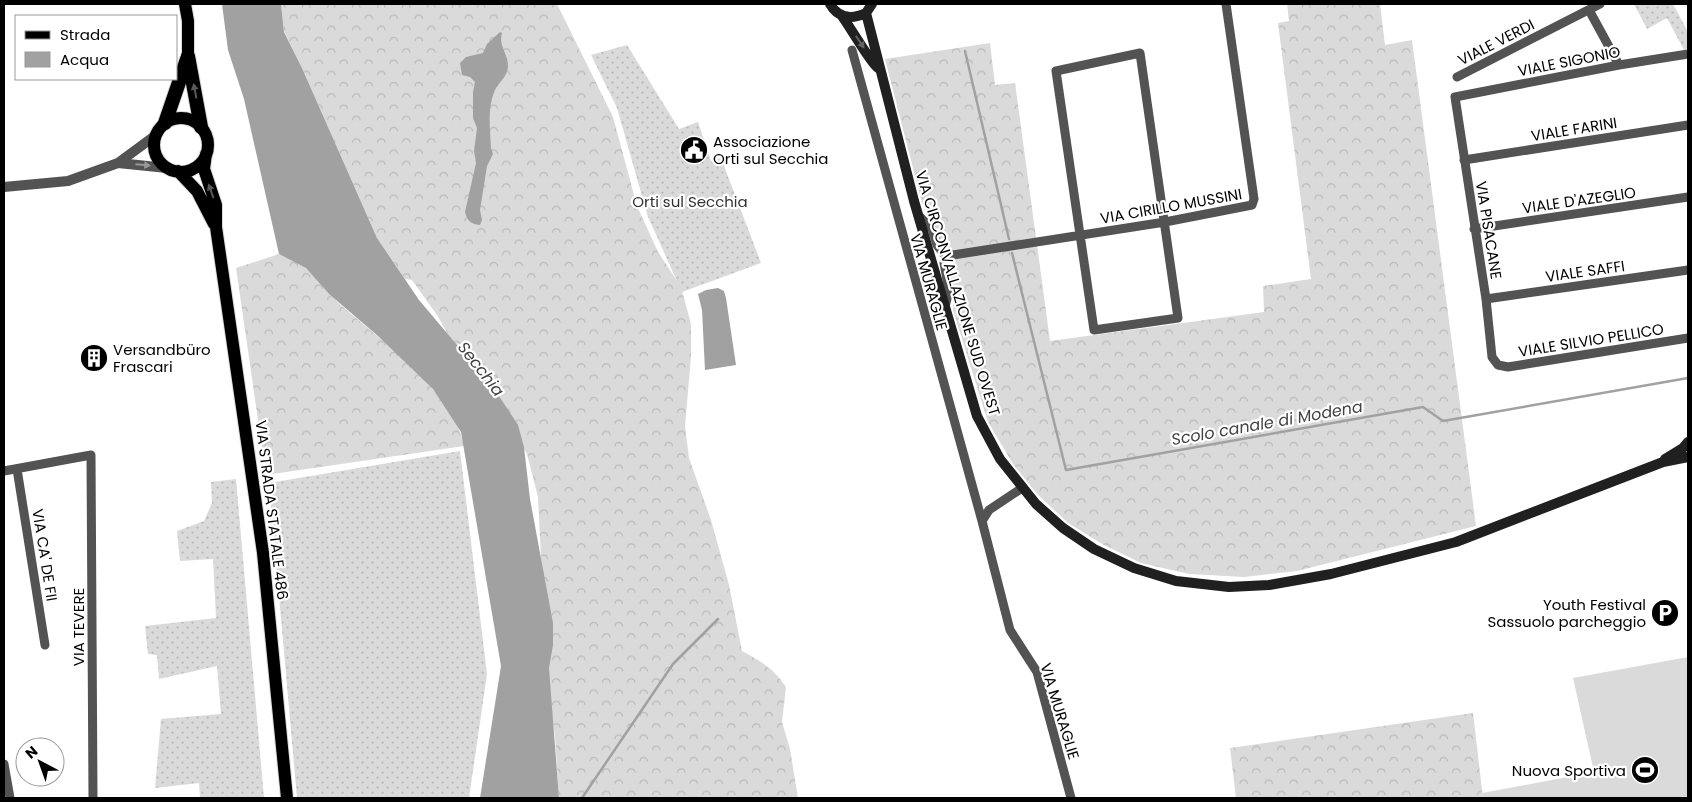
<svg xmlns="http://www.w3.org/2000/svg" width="1692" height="802" font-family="Poppins,sans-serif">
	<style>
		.grass { fill: url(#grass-dots) }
		.forest { fill: url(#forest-crowns) }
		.pitch { fill: #dadada }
		.water { fill: #a1a1a1 }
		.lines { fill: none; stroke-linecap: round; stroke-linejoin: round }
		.stream { stroke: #a1a1a1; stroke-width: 2.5 }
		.primary-casing { stroke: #dbdbdb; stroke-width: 14 }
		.trunk-casing { stroke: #dbdbdb; stroke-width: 16 }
		.minor { stroke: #535353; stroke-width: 9 }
		.tertiary { stroke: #535353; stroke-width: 10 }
		.secondary { stroke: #202020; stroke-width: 10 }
		.primary { stroke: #000; stroke-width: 12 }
		.trunk { stroke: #000; stroke-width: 14 }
		.oneway { fill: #636363 }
		.oneway2 { fill: #595959 }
		.oneway3 { fill: #989898 }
		.labels { text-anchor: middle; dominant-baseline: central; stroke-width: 4.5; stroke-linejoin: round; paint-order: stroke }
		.street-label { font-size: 15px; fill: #000; stroke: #fff }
		.poi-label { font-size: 15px; fill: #000; stroke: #fff; text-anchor: start }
		.park-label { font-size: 15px; fill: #313131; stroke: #fff }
		.water-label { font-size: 16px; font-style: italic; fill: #424242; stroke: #fff }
	</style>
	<defs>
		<pattern id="grass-dots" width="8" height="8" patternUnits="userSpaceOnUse" patternTransform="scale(1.25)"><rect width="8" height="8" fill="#dadada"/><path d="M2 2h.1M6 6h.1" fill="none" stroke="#b9b9b9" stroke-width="1.8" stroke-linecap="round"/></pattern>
		<pattern id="forest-crowns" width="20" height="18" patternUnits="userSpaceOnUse" patternTransform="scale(1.25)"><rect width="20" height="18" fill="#dadada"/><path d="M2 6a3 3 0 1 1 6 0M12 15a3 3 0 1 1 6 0" fill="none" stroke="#b9b9b9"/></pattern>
	</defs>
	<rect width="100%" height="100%" fill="#fff"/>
	<path class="grass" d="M 1634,4 L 1673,4 L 1688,32 L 1688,48 L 1684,50 L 1667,18 L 1647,29 Z
		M 627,45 L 679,129 L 698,122 L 711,161 L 721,158 L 761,263 L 682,292 L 648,217 L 617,108 L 591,55 Z
		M 460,451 L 487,674 L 469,798 L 297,798 L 269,483 Z
		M 236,479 L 264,798 L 200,798 L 199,783 L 155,788 L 161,719 L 221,714 L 217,666 L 159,679 L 157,655 L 148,654 L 145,626 L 216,618 L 213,559 L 180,561 L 177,531 L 204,521 L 212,503 L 211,482 Z"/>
	<path class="forest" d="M 281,4 L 557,4 L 613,117 L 637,206 L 658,252 L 681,287 L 691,324 L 691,357 L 685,426 L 689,458 L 711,520 L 729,585 L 742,651 C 761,661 774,669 786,687 L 782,722 L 790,749 L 798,798 L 559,798 L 555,736 L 547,677 L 538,497 L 527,454 L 512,426 L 459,354 L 437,315 L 412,280 L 405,279 L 377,238 L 302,68 L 284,31 Z
		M 1287,4 L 1380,4 L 1385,45 L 1412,40 L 1476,526 L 1297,571 L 1244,577 L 1189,574 L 1141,563 L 1104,545 L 1068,523 L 1037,494 L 1013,464 L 988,422 L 953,310 L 953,284 L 948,267 L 951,260 L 940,242 L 935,223 L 922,203 L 885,59 L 990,43 L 995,85 L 1015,83 L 1050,341 L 1264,312 L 1263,286 L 1311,279 L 1278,23 L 1289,21 Z
		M 279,254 C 287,258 298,262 306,268 C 314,275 321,286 329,294 C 369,333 454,388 464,446 L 266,475 L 236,268 Z
		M 1473,713 L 1483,798 L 1236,798 L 1230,748 Z"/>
	<path class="pitch" d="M 1688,657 L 1688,798 L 1483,798 L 1482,793 L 1594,772 L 1573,678 Z"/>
	<path class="water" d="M 222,4 L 281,4 L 284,32 L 302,68 L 377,238 L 419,300 L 495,390 L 518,425 L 524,447 L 530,499 L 553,623 L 553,645 L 549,668 L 559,798 L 480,798 L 501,666 L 461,432 L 433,389 L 378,336 L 329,294 L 306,268 L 279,254 L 244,99 L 228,50 Z
		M 500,32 L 502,33 C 498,46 508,53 508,66 C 508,76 499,82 495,90 C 487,109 490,128 491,148 L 493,154 L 487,166 L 480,210 L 482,220 L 480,225 C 470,224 467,220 465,212 L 476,163 L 474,151 L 477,128 L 473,118 L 473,92 L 475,82 L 470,77 L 462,75 L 460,63 L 466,57 L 483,53 L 487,44 Z
		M 718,288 L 724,291 L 726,298 L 736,365 L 705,370 L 702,310 L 698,294 L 706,290 Z"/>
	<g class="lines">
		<path class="stream" d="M 965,51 L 1009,239
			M 1012,253 L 1066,470 L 1423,407 L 1443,421 L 1688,378
			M 582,798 L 673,664 L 718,619"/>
		<defs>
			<path id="primary" d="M 185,4 L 188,21 L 188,56
				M154 145a27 27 0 1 1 54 0a27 27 0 1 1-54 0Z
				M 206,154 L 204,169 L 216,205 L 216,227 L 263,553 L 287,798
				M 178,171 L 197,191 L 214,224"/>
			<path id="trunk" d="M 188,56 L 201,127
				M 165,123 L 187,59"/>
		</defs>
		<use href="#primary" class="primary-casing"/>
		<use href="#trunk" class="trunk-casing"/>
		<path class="minor" d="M 1589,10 L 1619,65
			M 852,50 L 982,521 L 1010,630 L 1037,672 L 1071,798
			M 1140,53 L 1178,318 L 1094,330 L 1056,71 Z
			M 1688,54 L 1619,65 L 1455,97 L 1486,299 L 1492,357 L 1498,365 L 1508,367 L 1688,338
			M 1457,77 L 1600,4
			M 1464,160 L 1688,125
			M 918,215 L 932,229 L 937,245 L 943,253 L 953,255 L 1165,222 L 1252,205 L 1254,199 L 1226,4
			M 1474,229 L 1688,197
			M 1486,299 L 1688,270
			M 945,307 L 949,291 L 944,263 L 953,255
			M 17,469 L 45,645
			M 4,471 L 91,455 L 93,798
			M 982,521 L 989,510 L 1022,488
			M 4,764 L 10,798"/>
		<path class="tertiary" d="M 118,163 L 167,168
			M 4,187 L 68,181 L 118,163 L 156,135"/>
		<path class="secondary" d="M 830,4 C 838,18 851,20 866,13 L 872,4
			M 866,13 L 914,201 L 977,416 L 1000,459 L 1036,504 L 1063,528 L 1094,549 L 1134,568 L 1176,581 L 1229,587 L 1269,585 L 1331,574 L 1456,542 L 1663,462 L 1688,457
			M 842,16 C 848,24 873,66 878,68
			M 1665,459 L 1683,448 L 1688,442"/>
		<use href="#primary" class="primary"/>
		<use href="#trunk" class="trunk"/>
	</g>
	<defs><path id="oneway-solid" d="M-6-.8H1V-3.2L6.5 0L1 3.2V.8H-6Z" transform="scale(1.25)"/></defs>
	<use class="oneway" href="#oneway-solid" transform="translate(860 42) rotate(56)"/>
	<g class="oneway2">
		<use href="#oneway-solid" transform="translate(195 91) rotate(-101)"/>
		<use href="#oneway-solid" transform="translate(211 191) rotate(-109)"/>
	</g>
	<use class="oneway3" href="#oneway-solid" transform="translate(143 165) rotate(5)"/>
	<defs>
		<symbol id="civic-disc" viewBox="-11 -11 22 22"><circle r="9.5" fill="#000" stroke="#fff"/><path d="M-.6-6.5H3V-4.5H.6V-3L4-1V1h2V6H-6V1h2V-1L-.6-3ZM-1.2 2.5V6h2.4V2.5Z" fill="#fff"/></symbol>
		<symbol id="building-disc" viewBox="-11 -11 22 22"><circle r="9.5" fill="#000" stroke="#fff"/><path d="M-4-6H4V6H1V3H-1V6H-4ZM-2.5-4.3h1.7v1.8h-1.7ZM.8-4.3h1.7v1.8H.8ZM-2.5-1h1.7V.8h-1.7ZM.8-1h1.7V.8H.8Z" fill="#fff"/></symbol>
		<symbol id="parking-disc" viewBox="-11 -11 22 22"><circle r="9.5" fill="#000" stroke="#fff"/><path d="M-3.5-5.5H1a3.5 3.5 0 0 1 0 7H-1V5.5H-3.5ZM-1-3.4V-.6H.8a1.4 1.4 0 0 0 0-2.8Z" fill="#fff"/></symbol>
		<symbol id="stadium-disc" viewBox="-11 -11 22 22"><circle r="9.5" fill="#000" stroke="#fff"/><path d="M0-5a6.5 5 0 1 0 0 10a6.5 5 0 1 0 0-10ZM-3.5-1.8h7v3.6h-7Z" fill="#fff"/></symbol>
	</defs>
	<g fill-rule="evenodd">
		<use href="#civic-disc" x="678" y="134" width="32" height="32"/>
		<use href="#building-disc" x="78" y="342" width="32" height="32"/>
		<use href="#parking-disc" x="1649" y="597" width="32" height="32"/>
		<use href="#stadium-disc" x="1629" y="754" width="32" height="32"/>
	</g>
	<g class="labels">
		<g class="street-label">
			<text transform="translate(1496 42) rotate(-27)">VIALE VERDI</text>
			<text transform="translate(1569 61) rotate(-11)">VIALE SIGONIO</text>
			<text transform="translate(1574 129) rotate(-9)">VIALE FARINI</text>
			<text transform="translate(1579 200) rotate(-8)">VIALE D'AZEGLIO</text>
			<text transform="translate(1171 206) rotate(-10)">VIA CIRILLO MUSSINI</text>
			<text transform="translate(1489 230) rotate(81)">VIA PISACANE</text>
			<text transform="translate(1585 271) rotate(-8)">VIALE SAFFI</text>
			<text transform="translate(929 282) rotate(74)">VIA MURAGLIE</text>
			<text transform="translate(958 293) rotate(73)">VIA CIRCONVALLAZIONE SUD OVEST</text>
			<text transform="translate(1591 340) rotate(-9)">VIALE SILVIO PELLICO</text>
			<text transform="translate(272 510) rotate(83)">VIA STRADA STATALE 486</text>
			<text transform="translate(45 555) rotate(81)">VIA CA' DE FII</text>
			<text transform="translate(78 627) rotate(-90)">VIA TEVERE</text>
			<text transform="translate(1060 711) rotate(73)">VIA MURAGLIE</text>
		</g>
		<g class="poi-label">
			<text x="713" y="141">Associazione<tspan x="713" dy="17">Orti sul Secchia</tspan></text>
			<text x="113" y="349">Versandbüro<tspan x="113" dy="17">Frascari</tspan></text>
			<text x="1646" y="604" text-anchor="end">Youth Festival<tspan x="1646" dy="17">Sassuolo parcheggio</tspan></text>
			<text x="1626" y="770" text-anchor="end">Nuova Sportiva</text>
		</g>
		<g class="park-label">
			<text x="690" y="201">Orti sul Secchia</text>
		</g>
		<g class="water-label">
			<text transform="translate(481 369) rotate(52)">Secchia</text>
			<text transform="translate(1267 423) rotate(-10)">Scolo canale di Modena</text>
		</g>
	</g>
	<rect width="1692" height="802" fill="none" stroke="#000000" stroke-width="10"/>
	<rect x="15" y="15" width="162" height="65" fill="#ffffff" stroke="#999999"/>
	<rect x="25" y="31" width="25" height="8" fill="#000000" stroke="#999999"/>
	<text x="60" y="40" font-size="15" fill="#000000">Strada</text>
	<rect x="25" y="52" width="25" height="15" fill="#a1a1a1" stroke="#999999"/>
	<text x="60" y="65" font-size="15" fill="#000000">Acqua</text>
	<g transform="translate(40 762) rotate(319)"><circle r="24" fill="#ffffff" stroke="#999999"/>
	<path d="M0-4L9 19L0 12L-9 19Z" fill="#000000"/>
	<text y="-8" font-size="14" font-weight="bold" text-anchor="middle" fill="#000000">N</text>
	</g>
</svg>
